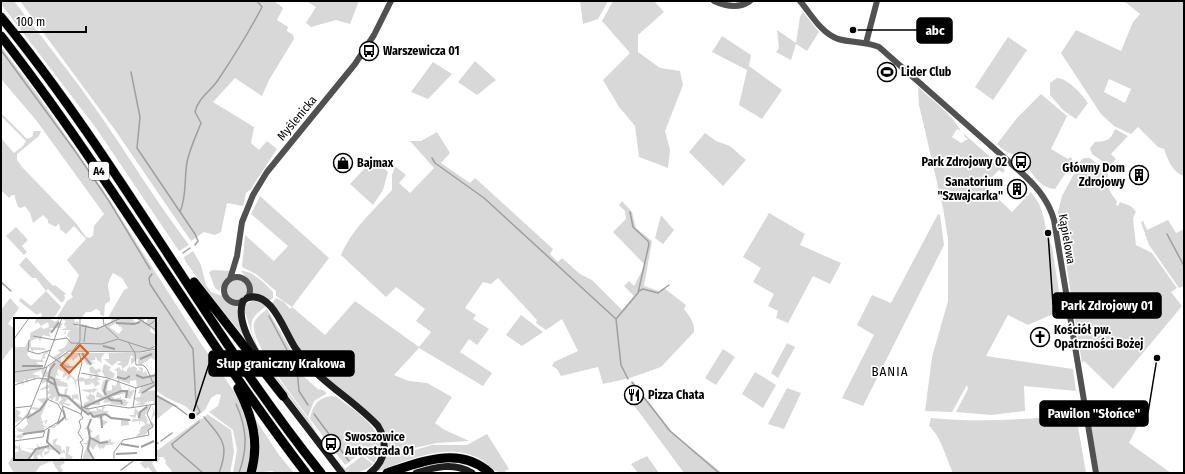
<svg xmlns="http://www.w3.org/2000/svg" width="1185" height="474" font-family="'Fira Sans Condensed',sans-serif">
	<style>
		.green { fill: #d8d8d8; fill-rule: evenodd }
		.lines { fill: none; stroke-linecap: round; stroke-linejoin: round }
		.stream { stroke: #9f9f9f; stroke-width: 1.5 }
		.motorway-casing { stroke: #dbdbdb; stroke-width: 10 }
		.tertiary { stroke: #515151; stroke-width: 6 }
		.secondary { stroke: #1e1e1e; stroke-width: 7 }
		.motorway { stroke: #000; stroke-width: 9 }
		.labels { text-anchor: middle; dominant-baseline: central; stroke-width: 3.5; stroke-linejoin: round; paint-order: stroke }
		.shield { fill: #fff; stroke: #4c4c4c; stroke-width: 1 }
		.shield-label { font-size: 11px; font-weight: bold; fill: #000 }
		.poi-label { font-size: 12px; font-weight: bold; fill: #000; stroke: #fff; text-anchor: start }
		.street-label { font-size: 12px; fill: #000; stroke: #fff }
		.neighbourhood-label { font-size: 13px; letter-spacing: 1px; fill: #000; stroke: #fff }
		.inset-river { fill: none; stroke: #9f9f9f; stroke-width: 2 }
		.inset-road { fill: none; stroke: #999; stroke-width: 1 }
		.view { fill: #e8590c; fill-opacity: 0.15; stroke: #e8590c; stroke-width: 2 }
		.inset-edge { fill: none; stroke: #000; stroke-width: 2 }
		.leader { fill: none; stroke: #000; stroke-width: 1.5 }
		.callout-dot { fill: #000; stroke: #fff; stroke-width: 1.5 }
		.callout { fill: #000; stroke: #000; stroke-width: 1.5 }
		.callout-label { font-size: 13px; text-anchor: middle; font-weight: bold; fill: #fff }
	</style>
	<rect width="100%" height="100%" fill="#fff"/>
	<path class="green" d="M 1,1 L 14,1 C 43,39 73,76 100,115 C 130,158 157,203 189,245 L 179,251 L 96,128 L 1,4 Z
		M 20,1 L 274,1 L 283,8 L 277,20 L 288,27 L 287,31 L 293,35 L 294,39 L 269,80 L 262,96 L 235,78 L 213,102 L 254,127 L 251,143 L 259,150 L 267,141 L 277,149 L 250,190 L 246,193 L 243,206 L 227,203 L 221,232 L 215,235 L 204,232 L 191,241 L 115,130 Z
		M 306,1 L 359,1 L 350,24 L 336,20 L 311,27 L 306,23 L 316,7 Z
		M 580,1 L 608,1 L 598,19 L 583,24 Z
		M 613,1 L 654,1 L 664,12 L 638,35 L 638,52 L 660,68 L 680,71 L 683,85 L 665,131 L 670,150 L 668,168 L 639,157 L 635,126 L 619,107 L 603,80 L 630,53 L 602,21 Z
		M 1124,1 L 1184,1 L 1184,176 C 1172,172 1168,160 1164,149 L 1158,147 L 1138,127 L 1131,134 L 1114,126 L 1101,114 L 1061,53 L 1076,30 L 1121,51 L 1133,22 L 1140,14 ZM 1109,79 L 1131,89 L 1125,103 L 1104,92 Z
		M 803,12 L 819,32 L 807,51 L 796,44 L 791,60 L 776,52 L 779,48 L 777,30 L 796,43 L 800,17 Z
		M 722,36 L 751,55 L 749,66 L 782,90 L 762,119 L 739,105 L 747,70 L 712,52 Z
		M 1008,37 L 1027,50 L 993,100 L 975,87 Z
		M 1,47 L 37,94 L 101,187 L 200,342 L 235,393 L 241,403 L 250,429 L 251,456 L 246,473 L 233,473 L 237,450 L 233,430 L 209,412 L 218,406 L 221,395 L 217,394 L 211,398 L 205,410 L 197,416 L 185,406 L 167,398 L 155,390 L 155,319 L 107,319 L 124,290 L 128,288 L 122,278 L 113,273 C 104,289 110,287 110,301 L 105,304 L 104,316 L 100,315 L 100,311 L 96,309 L 91,312 L 86,312 L 81,319 L 56,319 L 67,301 L 73,297 L 71,294 L 79,275 L 67,260 L 86,239 L 74,226 L 66,234 L 60,229 L 59,223 L 56,227 L 48,223 L 48,220 L 43,215 L 33,223 L 30,213 L 25,206 L 21,208 L 18,207 L 15,198 L 15,195 L 12,195 L 9,198 L 1,190 L 1,138 L 14,153 L 23,146 L 26,141 L 1,116 L 1,113 L 27,139 L 32,137 L 34,131 L 41,131 L 39,136 L 17,154 L 17,160 L 22,167 L 75,222 L 86,237 L 89,238 L 93,236 L 94,226 L 104,214 L 36,120 L 1,79 Z
		M 475,61 L 496,80 L 477,95 L 458,82 Z
		M 433,62 L 452,74 L 428,99 L 411,92 Z
		M 1057,78 C 1067,78 1083,95 1088,103 L 1076,119 L 1063,110 L 1050,95 L 1050,83 Z
		M 918,87 C 933,101 951,113 961,131 L 957,129 L 952,137 L 961,143 L 968,139 L 965,137 L 963,133 L 1005,170 L 1003,173 L 999,170 L 984,185 L 1012,212 L 1031,192 C 1034,197 1038,201 1040,206 C 1046,220 1045,234 1052,247 L 1062,310 L 1028,325 L 1008,315 L 986,356 L 1073,369 L 1076,391 L 1024,386 L 1025,411 L 991,415 L 956,412 L 968,389 L 967,385 L 952,412 L 925,411 L 932,357 L 948,301 L 948,239 L 943,208 L 919,105 Z
		M 1041,94 L 1067,116 L 1051,149 L 1068,159 L 1071,157 L 1073,162 L 1055,189 C 1035,187 1032,168 1019,157 C 1015,154 1011,154 1007,152 C 1003,150 1000,147 997,144 L 1017,118 Z
		M 1115,129 L 1128,136 L 1111,154 L 1116,159 L 1109,166 L 1092,154 L 1090,148 L 1095,142 C 1107,141 1110,141 1115,129 Z
		M 437,132 L 450,153 L 441,163 L 470,183 L 475,178 L 553,249 L 550,254 L 558,262 L 562,258 L 580,274 L 592,280 L 622,310 L 634,296 L 624,286 L 629,281 L 634,286 L 645,265 L 613,232 L 626,219 L 625,211 L 619,205 L 622,201 L 632,212 L 636,228 L 652,241 L 644,286 L 659,291 L 664,288 L 686,305 L 684,309 C 689,315 695,323 694,332 L 661,367 L 630,378 L 603,384 L 598,367 L 561,376 L 557,369 L 552,366 L 554,362 L 578,351 L 562,319 L 546,330 L 536,323 L 537,320 L 498,278 L 491,284 L 483,282 L 465,308 L 476,315 L 473,319 L 489,329 L 477,345 L 469,339 L 460,352 L 492,373 L 483,386 L 419,348 L 394,375 L 409,381 L 427,383 L 452,397 L 435,423 L 443,429 L 469,441 L 437,443 L 396,452 L 387,451 L 387,435 L 382,426 L 314,368 L 296,345 L 272,303 L 276,298 L 284,302 L 290,309 L 292,307 L 276,296 L 276,291 L 256,274 L 242,267 L 245,235 L 274,261 L 288,246 L 251,214 L 260,196 L 329,258 L 292,307 L 325,335 L 355,301 L 419,347 L 431,332 L 416,321 L 425,309 L 396,287 L 386,297 L 341,255 C 352,229 373,211 392,190 L 392,175 L 395,166 L 406,175 L 399,183 L 410,193 L 434,168 L 410,141 L 421,141 Z
		M 705,133 L 716,141 L 730,146 L 746,160 L 723,186 L 689,152 Z
		M 371,157 L 388,172 L 383,190 L 373,205 L 350,184 L 365,168 L 363,166 Z
		M 1085,158 L 1090,158 L 1108,172 C 1106,184 1109,192 1117,201 L 1116,205 L 1118,206 L 1120,202 C 1126,205 1133,205 1136,212 L 1133,218 L 1136,245 L 1152,253 L 1177,288 L 1171,292 L 1182,306 L 1113,389 L 1084,361 L 1082,363 L 1058,212 L 1062,196 L 1082,159 Z
		M 769,213 L 805,234 L 800,245 L 841,263 L 830,284 L 813,276 L 788,323 L 776,318 L 778,311 L 768,306 L 774,294 L 753,282 L 761,268 L 743,257 Z
		M 938,214 L 940,215 L 944,245 L 863,406 L 842,398 L 874,335 L 857,325 L 872,295 L 891,303 Z
		M 661,215 L 674,230 L 663,244 L 655,238 Z
		M 1168,220 L 1176,233 L 1184,229 L 1184,286 L 1179,288 L 1149,245 L 1141,222 L 1143,221 L 1147,230 Z
		M 16,227 L 28,240 L 22,246 L 27,252 L 24,255 L 6,236 Z
		M 193,251 L 201,265 L 206,285 L 211,292 L 223,296 L 230,304 L 240,306 L 249,343 L 210,295 L 185,261 L 184,257 Z
		M 26,257 L 52,285 L 53,286 L 55,285 L 66,294 L 64,295 L 65,298 L 63,302 L 61,302 L 48,289 L 46,291 L 61,307 L 53,319 L 41,318 L 42,314 L 40,313 L 37,315 L 19,301 L 21,298 L 31,306 L 46,291 L 36,278 L 32,278 L 19,265 Z
		M 213,270 L 230,271 L 229,276 L 219,291 L 215,288 L 209,272 Z
		M 241,271 C 253,270 266,285 273,292 L 273,298 L 269,301 L 252,294 L 251,283 Z
		M227 290a10 10 0 1 1 20 0a10 10 0 1 1-20 0Z
		M 10,298 L 19,308 L 8,324 L 15,329 L 15,344 L 1,362 L 1,310 Z
		M 255,300 L 266,306 C 262,310 255,314 253,319 C 240,343 309,412 316,433 L 268,368 L 255,344 L 244,309 L 245,304 Z
		M 267,309 L 303,370 L 302,375 L 319,390 L 320,389 L 326,392 L 326,394 L 314,401 L 308,417 C 296,401 249,341 254,323 C 256,317 263,313 267,309 Z
		M 521,315 L 543,332 L 522,346 L 506,335 Z
		M 787,343 L 795,347 L 778,378 L 771,373 Z
		M 723,349 L 735,357 L 716,385 L 705,378 Z
		M 755,372 L 776,385 L 763,408 L 742,394 Z
		M 633,382 L 671,431 L 722,473 L 684,473 L 633,404 L 641,398 L 630,383 Z
		M 787,388 L 801,393 L 784,429 L 768,424 Z
		M 155,393 L 177,406 L 173,406 L 156,420 L 156,422 Z
		M 332,396 L 337,397 C 353,410 381,425 380,449 L 368,448 L 345,465 L 310,419 C 312,406 318,397 332,396 Z
		M 207,414 L 231,430 L 234,452 L 230,473 L 170,473 L 172,471 L 165,463 L 166,461 L 163,457 L 156,457 L 160,459 L 157,463 L 155,461 L 152,463 L 157,472 L 153,473 L 148,467 L 145,469 L 140,463 L 146,459 L 155,459 L 155,452 L 200,419 L 204,418 Z
		M 1076,415 L 1086,473 L 953,473 C 946,458 941,436 929,426 L 931,418 C 980,423 1027,419 1076,415 Z
		M 254,417 L 279,455 L 294,473 L 276,473 L 272,471 L 254,473 Z
		M 1094,421 L 1114,425 L 1115,423 L 1133,423 L 1138,425 L 1129,443 L 1171,473 L 1099,473 L 1091,427 Z
		M 487,434 L 509,469 L 505,471 L 507,473 C 490,473 491,464 478,458 C 447,442 407,460 377,472 L 382,466 L 387,454 L 398,455 L 432,445 L 467,445 Z
		M 371,451 L 379,453 L 374,463 L 365,456 L 367,452 Z
		M 15,454 L 15,459 L 63,459 L 65,463 L 60,466 L 63,471 L 59,473 L 52,461 L 40,466 L 35,473 L 14,473 L 8,463 Z
		M 362,456 L 373,464 C 364,472 358,473 346,473 L 339,461 L 345,469 Z
		M 647,456 L 659,473 L 638,473 L 631,464 Z"/>
	<g class="lines">
		<path class="stream" d="M 1,50 L 75,151 L 109,201 L 150,269
			M 131,72 L 140,117 L 137,148 L 195,234 L 198,241 L 195,245
			M 432,158 L 435,163 L 484,198 L 616,319
			M 180,212 C 187,196 184,179 187,162 C 190,148 196,136 201,123 L 195,112 C 198,98 210,92 218,80 C 234,56 249,32 262,7 L 257,1
			M 1167,234 L 1184,266
			M 183,253 L 190,248
			M 1184,266 L 1184,286
			M 152,274 L 149,278 L 150,284 L 193,349 L 196,404 L 200,412 L 196,415
			M 1,282 L 11,291
			M 639,291 L 643,289 L 658,293 L 669,285
			M 269,316 L 297,369 L 299,391 L 308,405
			M 628,379 L 621,365 L 616,319 L 638,293 L 649,244 L 648,241 L 633,227 L 630,212
			M 632,382 L 670,431 L 719,473
			M 155,395 L 177,407
			M 236,404 C 247,428 248,448 239,473
			M 178,408 L 190,417
			M 314,414 L 349,461
			M 204,417 C 222,439 230,444 219,473
			M 199,422 L 172,444 L 173,447 L 203,473
			M 161,441 L 172,433
			M 156,444 L 158,443
			M 121,470 L 133,461"/>
		<defs>
			<path id="motorway" d="M 1,17 C 119,161 205,328 321,473
				M 1,36 C 110,176 198,332 306,473
				M 194,282 L 283,396
				M 238,388 C 252,416 260,442 251,473
				M 387,473 C 421,462 459,445 490,473"/>
		</defs>
		<use href="#motorway" class="motorway-casing"/>
		<path class="tertiary" d="M 714,1 C 725,6 739,9 750,1
			M 800,1 C 811,14 821,33 838,39 C 852,43 866,41 879,47 L 1025,176 C 1039,189 1049,202 1054,220 L 1096,473
			M 866,43 L 877,1
			M224 290a13 13 0 1 1 26 0a13 13 0 1 1-26 0Z
			M 230,279 L 237,256 L 242,222 L 253,195 L 267,172 L 355,64 L 374,35 L 391,1"/>
		<path class="secondary" d="M 247,298 C 272,289 285,334 296,349 C 317,381 352,398 378,426 C 388,442 386,461 370,473
			M 243,301 C 235,322 255,350 265,368
			M 280,392 L 342,473
			M 416,473 C 435,467 454,462 472,473"/>
		<use href="#motorway" class="motorway"/>
	</g>
	<defs>
		<symbol id="bus-ring" viewBox="-11 -11 22 22"><circle r="9.5" fill="#fff" stroke="#000" stroke-width="1.5"/><path d="M-5-6H5V4H4V6H2V4H-2V6H-4V4H-5ZM-3.5-4V0h7V-4ZM-3.5 1.2v1.5H-2V1.2ZM2 1.2v1.5H3.5V1.2Z" fill="#000"/></symbol>
		<symbol id="stadium-ring" viewBox="-11 -11 22 22"><circle r="9.5" fill="#fff" stroke="#000" stroke-width="1.5"/><path d="M0-5a6.5 5 0 1 0 0 10a6.5 5 0 1 0 0-10ZM-3.5-1.8h7v3.6h-7Z" fill="#000"/></symbol>
		<symbol id="shop-ring" viewBox="-11 -11 22 22"><circle r="9.5" fill="#fff" stroke="#000" stroke-width="1.5"/><path d="M-5-2.5h2.3a2.7 3.5 0 0 1 5.4 0H5L5.5 6h-11ZM-1.5-2.5h3a1.5 2.3 0 0 0-3 0Z" fill="#000"/></symbol>
		<symbol id="building-ring" viewBox="-11 -11 22 22"><circle r="9.5" fill="#fff" stroke="#000" stroke-width="1.5"/><path d="M-4-6H4V6H1V3H-1V6H-4ZM-2.5-4.3h1.7v1.8h-1.7ZM.8-4.3h1.7v1.8H.8ZM-2.5-1h1.7V.8h-1.7ZM.8-1h1.7V.8H.8Z" fill="#000"/></symbol>
		<symbol id="church-ring" viewBox="-11 -11 22 22"><circle r="9.5" fill="#fff" stroke="#000" stroke-width="1.5"/><path d="M-1.2-6h2.4v3.5h3.3v2.4h-3.3V6h-2.4V-.1h-3.3v-2.4h3.3Z" fill="#000"/></symbol>
		<symbol id="restaurant-ring" viewBox="-11 -11 22 22"><circle r="9.5" fill="#fff" stroke="#000" stroke-width="1.5"/><path d="M-5-6h1v4h1v-4h1v4h1v-4h1v5L-1.5 .5V6h-2V.5L-5-1ZM5-6V6H3V1.5H1.5Q1.5-4 5-6Z" fill="#000"/></symbol>
	</defs>
	<g fill-rule="evenodd">
		<use href="#bus-ring" x="358" y="40" width="22" height="22"/>
		<use href="#stadium-ring" x="876" y="61" width="22" height="22"/>
		<use href="#bus-ring" x="1010" y="151" width="22" height="22"/>
		<use href="#shop-ring" x="332" y="152" width="22" height="22"/>
		<use href="#building-ring" x="1128" y="164" width="22" height="22"/>
		<use href="#building-ring" x="1006" y="178" width="22" height="22"/>
		<use href="#church-ring" x="1029" y="326" width="22" height="22"/>
		<use href="#restaurant-ring" x="623" y="384" width="22" height="22"/>
		<use href="#bus-ring" x="320" y="433" width="22" height="22"/>
	</g>
	<g class="labels">
		<rect class="shield" x="89" y="162" width="20" height="18" rx="3"/>
		<g class="shield-label">
			<text x="99" y="171">A4</text>
		</g>
		<g class="poi-label">
			<text x="383" y="51">Warszewicza 01</text>
			<text x="901" y="72">Lider Club</text>
			<text x="1007" y="162" text-anchor="end">Park Zdrojowy 02</text>
			<text x="357" y="163">Bajmax</text>
			<text x="1125" y="168" text-anchor="end">Główny Dom<tspan x="1125" dy="14">Zdrojowy</tspan></text>
			<text x="1003" y="182" text-anchor="end">Sanatorium<tspan x="1003" dy="14">"Szwajcarka"</tspan></text>
			<text x="1054" y="330">Kościół pw.<tspan x="1054" dy="14">Opatrzności Bożej</tspan></text>
			<text x="648" y="395">Pizza Chata</text>
			<text x="345" y="437">Swoszowice<tspan x="345" dy="14">Autostrada 01</tspan></text>
		</g>
		<g class="street-label">
			<text transform="translate(297 118) rotate(-50)">Myślenicka</text>
			<text transform="translate(1067 239) rotate(80)">Kąpielowa</text>
		</g>
		<g class="neighbourhood-label">
			<text x="890" y="371">BANIA</text>
		</g>
	</g>
	<g transform="translate(14 318)">
		<rect width="142" height="142" fill="#fff"/>
		<path d="M 22,0 L 35,0 L 41,4 L 46,0 L 44,6 L 45,6 L 47,5 L 49,6 L 46,9 L 48,10 L 36,10 L 38,12 L 35,15 L 37,19 L 29,17 L 26,23 L 24,20 L 17,23 L 17,29 L 30,30 L 32,32 L 20,32 L 18,34 L 16,29 L 13,37 L 17,41 L 27,42 L 29,36 L 33,33 L 34,35 L 30,37 L 32,40 L 28,41 L 30,44 L 22,44 L 34,54 L 37,50 L 34,49 L 51,35 L 126,35 L 142,32 L 142,43 L 137,40 L 127,47 L 124,46 L 124,40 L 117,47 L 117,40 L 120,40 L 117,37 L 114,47 L 108,51 L 112,54 L 116,47 L 116,50 L 119,48 L 123,50 L 122,56 L 123,52 L 127,53 L 124,49 L 129,50 L 129,55 L 132,53 L 134,58 L 142,57 L 142,67 L 133,73 L 142,72 L 142,85 L 139,86 L 140,83 L 135,83 L 133,87 L 136,89 L 131,97 L 134,101 L 132,100 L 134,103 L 132,105 L 136,106 L 139,94 L 138,88 L 139,89 L 142,100 L 140,97 L 137,103 L 142,108 L 140,107 L 131,117 L 121,119 L 126,114 L 123,112 L 126,113 L 127,109 L 131,107 L 130,104 L 126,103 L 125,108 L 125,103 L 119,104 L 114,101 L 115,107 L 107,108 L 107,100 L 97,100 L 91,97 L 87,101 L 94,104 L 89,108 L 87,101 L 78,99 L 74,109 L 79,114 L 76,115 L 76,119 L 79,120 L 82,116 L 80,120 L 85,116 L 86,124 L 97,121 L 97,124 L 102,125 L 98,126 L 99,128 L 94,125 L 96,127 L 92,127 L 89,131 L 87,129 L 86,132 L 83,126 L 79,132 L 75,127 L 77,142 L 68,142 L 73,127 L 68,125 L 72,125 L 75,120 L 70,120 L 75,119 L 75,112 L 70,111 L 75,107 L 78,97 L 74,98 L 54,81 L 50,85 L 57,86 L 55,88 L 49,86 L 52,100 L 55,101 L 51,103 L 48,88 L 44,85 L 48,81 L 46,78 L 44,83 L 41,83 L 42,78 L 37,83 L 37,80 L 34,82 L 27,98 L 28,103 L 34,102 L 31,107 L 31,103 L 29,104 L 29,107 L 33,109 L 44,106 L 49,99 L 50,102 L 40,110 L 29,109 L 31,111 L 28,115 L 14,115 L 6,121 L 0,118 L 0,116 L 2,118 L 11,114 L 5,114 L 2,110 L 9,111 L 14,106 L 12,100 L 0,105 L 1,91 L 7,94 L 4,98 L 9,100 L 14,94 L 12,90 L 18,96 L 22,92 L 17,91 L 19,89 L 25,90 L 29,86 L 26,83 L 25,87 L 26,83 L 23,81 L 34,80 L 37,76 L 33,76 L 36,70 L 23,73 L 36,66 L 33,63 L 28,66 L 27,61 L 36,59 L 29,59 L 27,52 L 18,56 L 27,58 L 22,59 L 20,62 L 19,60 L 14,61 L 14,65 L 10,61 L 9,68 L 8,65 L 0,64 L 0,28 L 4,30 L 4,25 L 4,29 L 11,29 L 16,20 L 16,15 L 27,9 L 30,11 L 35,9 L 34,4 L 27,8 L 24,4 L 21,6 ZM 91,35 L 95,36 L 95,41 L 90,41 L 98,48 L 104,43 L 108,44 L 102,46 L 108,48 L 108,53 L 105,49 L 100,52 L 103,53 L 103,60 L 99,60 L 101,56 L 95,52 L 97,49 L 88,45 L 87,40 ZM 66,36 L 73,47 L 81,45 L 76,43 L 81,42 L 82,38 L 83,42 L 90,46 L 88,53 L 91,59 L 104,61 L 102,68 L 98,67 L 98,72 L 93,73 L 94,64 L 97,62 L 94,60 L 89,63 L 87,71 L 91,79 L 83,73 L 82,79 L 87,80 L 81,82 L 81,78 L 77,76 L 77,73 L 79,75 L 84,71 L 79,70 L 86,66 L 83,62 L 87,62 L 83,59 L 86,57 L 83,55 L 87,54 L 86,50 L 82,52 L 78,48 L 75,50 L 76,55 L 81,56 L 81,60 L 76,61 L 79,58 L 75,57 L 76,60 L 72,61 L 67,59 L 62,62 L 56,56 L 58,53 L 55,54 L 57,49 L 53,43 L 54,46 L 49,43 L 47,45 L 47,40 L 50,38 L 51,42 L 57,40 L 59,43 ZM 44,51 L 50,54 L 48,60 L 54,57 L 52,63 L 57,59 L 60,62 L 63,73 L 62,64 L 64,61 L 66,64 L 70,63 L 71,67 L 78,66 L 75,63 L 80,66 L 81,63 L 80,67 L 77,66 L 81,67 L 79,71 L 66,72 L 77,75 L 73,79 L 72,76 L 72,79 L 75,83 L 70,85 L 70,89 L 59,82 L 61,80 L 65,82 L 64,76 L 58,77 L 58,81 L 56,77 L 52,78 L 54,70 L 51,71 L 50,77 L 43,73 L 45,71 L 43,68 L 54,69 L 53,65 L 44,62 L 49,62 L 41,60 L 43,56 L 46,60 L 43,54 ZM 105,62 L 116,66 L 116,63 L 122,62 L 123,69 L 127,69 L 124,75 L 127,76 L 126,79 L 119,80 L 125,85 L 126,82 L 126,85 L 120,87 L 129,87 L 131,85 L 134,83 L 134,86 L 131,85 L 133,87 L 125,94 L 121,90 L 120,97 L 114,97 L 121,100 L 123,96 L 124,101 L 118,101 L 119,103 L 98,99 L 93,95 L 95,93 L 90,93 L 89,91 L 92,90 L 88,88 L 88,92 L 82,90 L 83,93 L 78,93 L 79,97 L 74,90 L 76,87 L 86,87 L 86,83 L 91,81 L 89,85 L 98,84 L 95,86 L 112,88 L 115,83 L 111,84 L 113,82 L 107,81 L 107,79 L 101,81 L 96,76 L 100,78 L 112,75 L 112,79 L 116,81 L 121,72 L 116,73 L 115,69 L 114,73 L 108,72 ZM 53,0 L 60,0 L 61,5 L 63,3 L 66,6 L 62,8 L 65,9 L 68,6 L 81,11 L 84,8 L 85,11 L 91,8 L 91,3 L 92,6 L 97,6 L 96,0 L 97,4 L 98,0 L 105,0 L 100,4 L 107,0 L 118,0 L 122,6 L 125,3 L 123,0 L 132,0 L 129,4 L 132,5 L 134,0 L 142,0 L 142,16 L 136,9 L 137,13 L 134,12 L 142,17 L 140,30 L 142,31 L 129,34 L 58,32 L 51,34 L 42,42 L 39,39 L 47,34 L 43,33 L 51,29 L 56,20 L 53,17 L 56,12 L 52,12 L 52,16 L 50,16 L 52,12 L 46,12 L 52,10 L 52,6 L 51,10 L 50,6 L 52,3 L 48,2 ZM 102,5 L 106,9 L 108,8 L 106,11 L 109,10 L 105,16 L 95,9 ZM 34,118 L 35,127 L 41,133 L 36,131 L 35,135 L 30,137 L 30,134 L 35,133 L 32,130 L 28,135 L 29,142 L 26,136 L 23,138 L 25,142 L 19,142 L 20,135 L 14,142 L 0,142 L 0,135 L 5,133 L 3,130 L 0,132 L 0,126 L 4,129 L 6,126 L 6,131 L 8,127 L 7,132 L 18,135 L 21,132 L 11,130 L 24,131 L 23,125 L 26,129 L 34,128 ZM 44,120 L 41,126 L 47,128 L 48,134 L 50,131 L 52,136 L 52,128 L 56,129 L 54,136 L 59,139 L 57,142 L 44,142 L 48,139 L 51,141 L 52,139 L 51,135 L 45,135 L 39,127 L 39,122 Z" fill="#d8d8d8" fill-rule="evenodd"/>
		<path class="inset-river" d="M 102,5 L 120,6 L 126,4M 37,15 L 45,4M 89,28 L 101,31M 68,35 L 77,47M 126,41 L 138,36M 41,45 L 36,52 L 34,63 L 41,67 L 45,77 L 53,78 L 66,90 L 74,96 L 77,95 L 79,99M 8,48 L 29,48M 122,57 L 129,60 L 142,57M 36,59 L 40,61 L 42,69M 103,59 L 111,61 L 116,58M 128,75 L 141,67M 92,77 L 90,73 L 93,62M 93,79 L 97,82 L 107,83 L 108,86M 70,89 L 107,73 L 113,73 L 112,80M 87,98 L 88,110M 79,99 L 91,96 L 97,100 L 116,102M 13,100 L 26,92 L 33,82M 125,100 L 126,94 L 133,89M 77,101 L 74,109 L 76,120 L 74,131 L 80,142M 43,106 L 51,99 L 49,92M 35,111 L 33,124 L 46,136M 9,116 L 30,113M 77,120 L 86,125 L 94,124M 107,126 L 125,129M 127,129 L 140,123M 102,136 L 123,135M 14,142 L 22,131 L 35,128"/>
		<path class="inset-road" d="M 89,0 L 90,7 L 104,20M 123,0 L 142,12M 123,0 L 135,7 L 142,2M 59,6 L 83,11 L 107,0M 67,7 L 83,11 L 107,0M 19,18 L 41,22M 0,21 L 15,0M 15,22 L 14,33 L 24,36 L 37,32M 40,22 L 53,20 L 57,25 L 88,26 L 104,21 L 135,31 L 142,28M 70,24 L 72,7M 114,24 L 121,35 L 122,47 L 129,47 L 133,51 L 139,65M 59,33 L 57,35 L 66,23 L 66,0M 65,35 L 68,45 L 64,60 L 68,92M 35,37 L 53,49 L 59,49M 30,50 L 48,0M 0,54 L 31,50 L 55,33 L 126,34 L 142,31M 67,55 L 94,60 L 122,70 L 142,64M 0,67 L 24,60 L 33,61 L 33,81 L 44,86 L 47,92M 68,89 L 74,91 L 94,87 L 115,90 L 142,86M 119,89 L 122,70M 0,90 L 17,88M 0,110 L 14,97 L 33,49M 0,123 L 29,119 L 31,112 L 44,104 L 49,88 L 67,96M 67,142 L 69,129 L 66,124 L 69,122 L 64,115 L 67,109 L 65,103 L 69,100 L 67,97 L 68,92M 100,142 L 100,134 L 109,122 L 135,117 L 134,112 L 139,109 L 133,96 L 137,87"/>
		<path class="view" d="M 66,27 L 74,35 L 55,55 L 47,47 Z"/>
		<rect width="142" height="142" class="inset-edge"/>
	</g>
	<path class="leader" d="M853 30L917 30M1048 233L1053 305M192 416L209 364M1157 358L1148 413"/>
	<g class="callout-dot">
		<circle cx="853" cy="30" r="4"/>
		<circle cx="1048" cy="233" r="4"/>
		<circle cx="192" cy="416" r="4"/>
		<circle cx="1157" cy="358" r="4"/>
	</g>
	<g class="callout">
		<rect x="917" y="18" width="35" height="25" rx="4"/>
		<rect x="1053" y="293" width="108" height="25" rx="4"/>
		<rect x="209" y="351" width="145" height="25" rx="4"/>
		<rect x="1040" y="401" width="108" height="25" rx="4"/>
	</g>
	<g class="callout-label">
		<text x="935" y="35">abc</text>
		<text x="1107" y="310">Park Zdrojowy 01</text>
		<text x="281" y="368">Słup graniczny Krakowa</text>
		<text x="1094" y="418">Pawilon "Słońce"</text>
	</g>
	<rect width="1185" height="474" fill="none" stroke="#000000" stroke-width="4"/>
	<path d="M10 26v6h76v-6" fill="none" stroke="#000000" stroke-width="2"/>
	<text x="16" y="26" font-size="12" fill="#000000" stroke="#ffffff" stroke-width="3" paint-order="stroke">100 m</text>
</svg>
